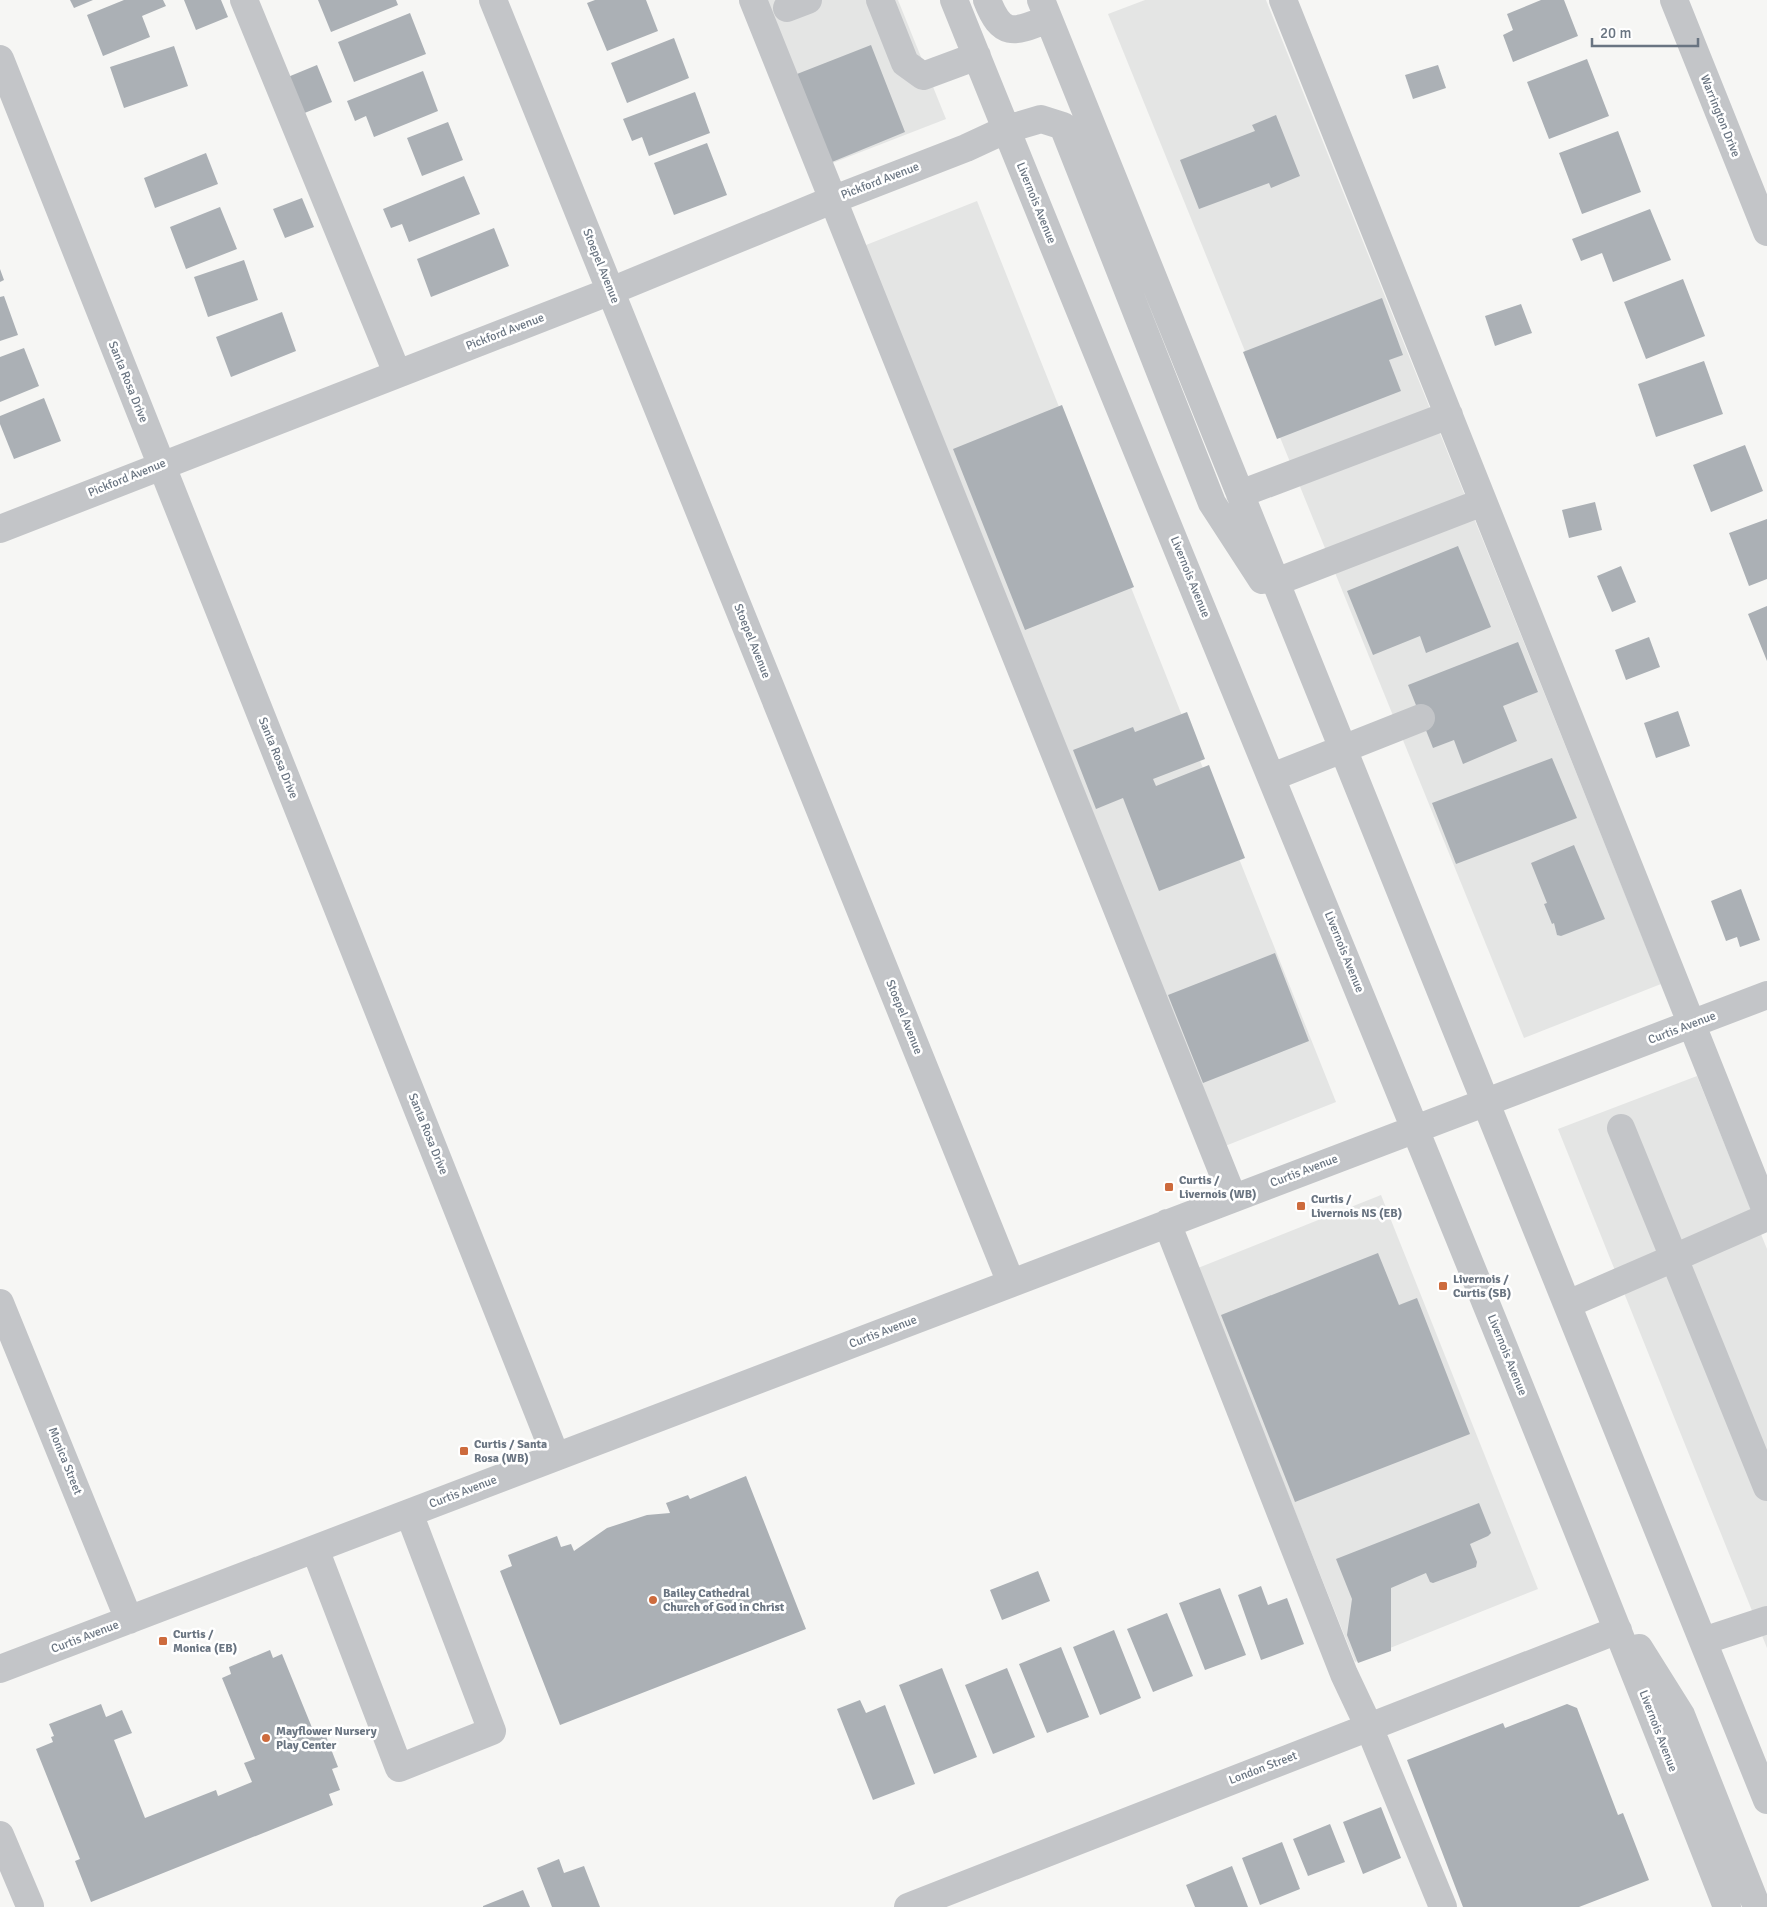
<svg xmlns="http://www.w3.org/2000/svg" width="1767" height="1907" font-family="Signika,sans-serif">
	<style>
		.built { fill: #e4e5e4 }
		.building { fill: #abb0b5 }
		.lines { fill: none; stroke-linecap: round; stroke-linejoin: round }
		.minor { stroke: #c3c5c8; stroke-width: 28 }
		.poi-dot { fill: #cd6b3d; stroke: #fff; stroke-width: 2 }
		.labels { text-anchor: middle; dominant-baseline: central; stroke-width: 5; stroke-linejoin: round; paint-order: stroke }
		.street-label { font-size: 12px; fill: #697481; stroke: #fff }
		.poi-label { font-size: 12px; font-weight: bold; fill: #697481; stroke: #fff; text-anchor: start }
	</style>
	<rect width="100%" height="100%" fill="#f6f6f4"/>
	<path class="built" d="M 764,0 L 898,0 L 946,119 L 830,164 Z
		M 1145,0 L 1266,0 L 1661,984 L 1524,1038 L 1108,14 Z
		M 977,201 L 1336,1102 L 1220,1148 L 861,247 Z
		M 1697,1076 L 1767,1249 L 1767,1648 L 1558,1129 Z
		M 1381,1195 L 1538,1589 L 1355,1662 L 1198,1268 Z"/>
	<path class="building" d="M 70,0 L 93,0 L 74,8 Z
		M 124,0 L 163,0 L 166,6 L 142,16 L 150,37 L 103,56 L 87,15 Z
		M 184,0 L 221,0 L 228,17 L 196,30 Z
		M 318,0 L 396,0 L 398,5 L 331,32 Z
		M 595,0 L 646,0 L 658,31 L 607,51 L 587,3 Z
		M 1541,0 L 1564,0 L 1578,36 L 1513,62 L 1503,35 L 1513,30 L 1507,14 Z
		M 410,13 L 426,54 L 354,82 L 338,42 Z
		M 674,38 L 689,78 L 627,103 L 611,63 Z
		M 871,45 L 905,132 L 832,162 L 797,74 Z
		M 174,46 L 188,86 L 124,108 L 110,67 Z
		M 1587,59 L 1609,116 L 1549,139 L 1527,82 Z
		M 317,65 L 332,102 L 297,116 L 283,79 Z
		M 1438,65 L 1446,88 L 1413,99 L 1405,75 Z
		M 423,71 L 438,111 L 374,137 L 366,116 L 355,121 L 347,101 Z
		M 695,92 L 710,133 L 649,156 L 642,137 L 632,141 L 623,119 Z
		M 1276,115 L 1300,176 L 1271,188 L 1269,183 L 1199,209 L 1180,160 L 1255,131 L 1252,125 Z
		M 448,122 L 463,160 L 422,176 L 407,138 Z
		M 1618,131 L 1641,192 L 1582,214 L 1559,153 Z
		M 707,143 L 727,195 L 674,215 L 654,163 Z
		M 206,153 L 218,184 L 155,208 L 144,178 Z
		M 464,176 L 480,214 L 409,242 L 402,224 L 391,228 L 383,209 Z
		M 302,198 L 314,227 L 285,238 L 273,209 Z
		M 220,207 L 237,249 L 186,269 L 170,227 Z
		M 1650,209 L 1671,260 L 1613,282 L 1602,253 L 1581,261 L 1572,239 Z
		M 494,228 L 509,266 L 431,297 L 417,259 Z
		M 244,260 L 258,300 L 208,317 L 194,277 Z
		M 0,269 L 4,280 L 0,282 Z
		M 1683,279 L 1705,336 L 1646,359 L 1624,302 Z
		M 4,296 L 18,335 L 0,341 L 0,297 Z
		M 1382,298 L 1403,355 L 1389,360 L 1401,391 L 1277,439 L 1243,352 Z
		M 1521,304 L 1532,333 L 1495,346 L 1485,316 Z
		M 282,312 L 296,351 L 231,377 L 216,337 Z
		M 24,348 L 39,386 L 0,402 L 0,357 Z
		M 1704,361 L 1723,414 L 1656,437 L 1638,384 Z
		M 44,398 L 61,441 L 14,459 L 0,424 L 0,416 Z
		M 1062,405 L 1134,587 L 1025,630 L 953,449 Z
		M 1745,445 L 1763,491 L 1711,512 L 1693,465 Z
		M 1595,502 L 1602,530 L 1569,538 L 1562,510 Z
		M 1767,519 L 1767,579 L 1749,586 L 1729,533 Z
		M 1458,546 L 1491,627 L 1426,653 L 1420,636 L 1373,655 L 1347,591 Z
		M 1621,566 L 1636,602 L 1612,612 L 1597,576 Z
		M 1767,606 L 1767,661 L 1748,614 Z
		M 1649,637 L 1660,667 L 1626,680 L 1615,650 Z
		M 1518,642 L 1538,692 L 1503,706 L 1517,741 L 1463,764 L 1454,740 L 1433,748 L 1408,685 Z
		M 1678,711 L 1690,746 L 1656,758 L 1644,723 Z
		M 1187,712 L 1205,759 L 1153,779 L 1156,786 L 1209,765 L 1245,858 L 1159,891 L 1123,798 L 1096,809 L 1073,750 L 1133,727 L 1135,732 Z
		M 1552,758 L 1577,818 L 1456,864 L 1432,803 Z
		M 1574,845 L 1605,919 L 1561,936 L 1557,935 L 1554,923 L 1552,924 L 1544,904 L 1547,903 L 1531,863 Z
		M 1741,889 L 1760,940 L 1740,947 L 1737,937 L 1726,941 L 1711,901 Z
		M 1275,953 L 1309,1041 L 1203,1083 L 1168,995 Z
		M 1378,1253 L 1399,1305 L 1417,1298 L 1470,1434 L 1295,1502 L 1221,1315 Z
		M 746,1476 L 806,1629 L 560,1725 L 500,1571 L 512,1566 L 508,1555 L 557,1536 L 561,1547 L 571,1544 L 574,1551 L 607,1528 L 647,1515 L 670,1513 L 666,1503 L 688,1495 L 690,1499 Z
		M 1479,1503 L 1491,1533 L 1488,1536 L 1470,1544 L 1477,1562 L 1476,1567 L 1433,1583 L 1430,1582 L 1426,1573 L 1391,1588 L 1391,1651 L 1358,1663 L 1347,1635 L 1352,1599 L 1336,1559 Z
		M 1038,1571 L 1050,1601 L 1002,1620 L 990,1590 Z
		M 1261,1586 L 1268,1605 L 1287,1598 L 1304,1644 L 1261,1660 L 1238,1595 Z
		M 1220,1588 L 1246,1655 L 1205,1670 L 1179,1603 Z
		M 1167,1613 L 1193,1676 L 1153,1692 L 1127,1629 Z
		M 1114,1630 L 1141,1698 L 1100,1715 L 1073,1647 Z
		M 1061,1647 L 1089,1717 L 1047,1733 L 1019,1664 Z
		M 270,1650 L 273,1658 L 282,1654 L 315,1735 L 324,1731 L 338,1767 L 332,1769 L 340,1790 L 329,1794 L 333,1805 L 91,1902 L 75,1861 L 80,1859 L 36,1749 L 53,1742 L 51,1737 L 54,1736 L 49,1724 L 101,1704 L 106,1717 L 122,1710 L 132,1733 L 114,1740 L 145,1818 L 216,1790 L 218,1796 L 252,1782 L 244,1763 L 255,1759 L 222,1678 L 231,1674 L 229,1667 Z
		M 942,1668 L 977,1757 L 934,1774 L 899,1685 Z
		M 1007,1668 L 1035,1737 L 993,1754 L 965,1685 Z
		M 860,1700 L 866,1713 L 885,1705 L 915,1784 L 873,1800 L 837,1709 Z
		M 1567,1704 L 1577,1708 L 1618,1815 L 1623,1813 L 1649,1880 L 1579,1907 L 1463,1907 L 1407,1760 L 1503,1723 L 1505,1728 Z
		M 1381,1807 L 1401,1858 L 1363,1874 L 1343,1822 Z
		M 1330,1824 L 1345,1862 L 1308,1876 L 1293,1839 Z
		M 1282,1842 L 1300,1889 L 1260,1905 L 1242,1858 Z
		M 559,1859 L 564,1873 L 584,1866 L 600,1907 L 552,1907 L 537,1868 Z
		M 1232,1866 L 1248,1907 L 1195,1907 L 1186,1885 Z
		M 523,1890 L 530,1907 L 483,1907 L 483,1906 Z"/>
	<g class="lines">
		<path class="minor" d="M 244,0 L 397,373
			M 493,0 L 1011,1283
			M 753,0 L 1233,1198
			M 880,0 L 905,63 L 923,76 L 977,56
			M 954,0 C 1210,636 1477,1268 1727,1907
			M 987,0 C 1002,39 1015,32 1048,19
			M 1041,0 L 1767,1800
			M 1283,0 L 1767,1213
			M 1674,0 L 1767,232
			M 787,8 L 808,0
			M 0,59 L 556,1457
			M 1240,494 L 1449,415
			M 0,529 L 611,291 L 832,200 L 966,148 L 1007,129 L 1041,119 L 1063,126 L 1212,503 L 1262,580
			M 1276,582 L 1483,502
			M 1272,777 L 1421,718
			M 1621,1128 L 1674,1258 L 1767,1217
			M 1167,1223 L 1344,1674 L 1369,1727 L 1443,1907
			M 0,1303 L 129,1620
			M 1568,1304 L 1674,1258 L 1767,1487
			M 315,1549 L 399,1768 L 492,1731 L 409,1513
			M 1703,1641 L 1767,1620
			M 1639,1648 L 1681,1715 L 1757,1907
			M 0,1669 L 1767,995
			M 0,1835 L 30,1906
			M 908,1907 L 1618,1630"/>
	</g>
	<g class="poi-dot">
		<rect x="1164" y="1182" width="10" height="10" rx="2.5"/>
		<rect x="1296" y="1201" width="10" height="10" rx="2.5"/>
		<rect x="1438" y="1281" width="10" height="10" rx="2.5"/>
		<rect x="459" y="1446" width="10" height="10" rx="2.5"/>
		<circle cx="653" cy="1600" r="5"/>
		<rect x="158" y="1636" width="10" height="10" rx="2.5"/>
		<circle cx="266" cy="1738" r="5"/>
	</g>
	<g class="labels">
		<g class="street-label">
			<text transform="translate(1720 116) rotate(68)">Warrington Drive</text>
			<text transform="translate(880 181) rotate(-21)">Pickford Avenue</text>
			<text transform="translate(1036 203) rotate(68)">Livernois Avenue</text>
			<text transform="translate(601 266) rotate(68)">Stoepel Avenue</text>
			<text transform="translate(505 332) rotate(-21)">Pickford Avenue</text>
			<text transform="translate(128 382) rotate(68)">Santa Rosa Drive</text>
			<text transform="translate(127 478) rotate(-22)">Pickford Avenue</text>
			<text transform="translate(1190 577) rotate(68)">Livernois Avenue</text>
			<text transform="translate(752 641) rotate(68)">Stoepel Avenue</text>
			<text transform="translate(278 758) rotate(68)">Santa Rosa Drive</text>
			<text transform="translate(1344 952) rotate(68)">Livernois Avenue</text>
			<text transform="translate(904 1017) rotate(68)">Stoepel Avenue</text>
			<text transform="translate(1682 1028) rotate(-21)">Curtis Avenue</text>
			<text transform="translate(428 1134) rotate(68)">Santa Rosa Drive</text>
			<text transform="translate(1304 1171) rotate(-21)">Curtis Avenue</text>
			<text transform="translate(883 1332) rotate(-21)">Curtis Avenue</text>
			<text transform="translate(1507 1355) rotate(68)">Livernois Avenue</text>
			<text transform="translate(65 1461) rotate(68)">Monica Street</text>
			<text transform="translate(463 1492) rotate(-21)">Curtis Avenue</text>
			<text transform="translate(85 1637) rotate(-21)">Curtis Avenue</text>
			<text transform="translate(1658 1731) rotate(69)">Livernois Avenue</text>
			<text transform="translate(1263 1768) rotate(-21)">London Street</text>
		</g>
		<g class="poi-label">
			<text x="1179" y="1180">Curtis /<tspan x="1179" dy="14">Livernois (WB)</tspan></text>
			<text x="1311" y="1199">Curtis /<tspan x="1311" dy="14">Livernois NS (EB)</tspan></text>
			<text x="1453" y="1279">Livernois /<tspan x="1453" dy="14">Curtis (SB)</tspan></text>
			<text x="474" y="1444">Curtis / Santa<tspan x="474" dy="14">Rosa (WB)</tspan></text>
			<text x="663" y="1593">Bailey Cathedral<tspan x="663" dy="14">Church of God in Christ</tspan></text>
			<text x="173" y="1634">Curtis /<tspan x="173" dy="14">Monica (EB)</tspan></text>
			<text x="276" y="1731">Mayflower Nursery<tspan x="276" dy="14">Play Center</tspan></text>
		</g>
	</g>
	<path d="M1592 38v8h106v-8" fill="none" stroke="#697481" stroke-width="2.5"/>
	<text x="1600" y="38" font-size="15" fill="#697481" stroke="#ffffff" stroke-width="4" paint-order="stroke">20 m</text>
</svg>
